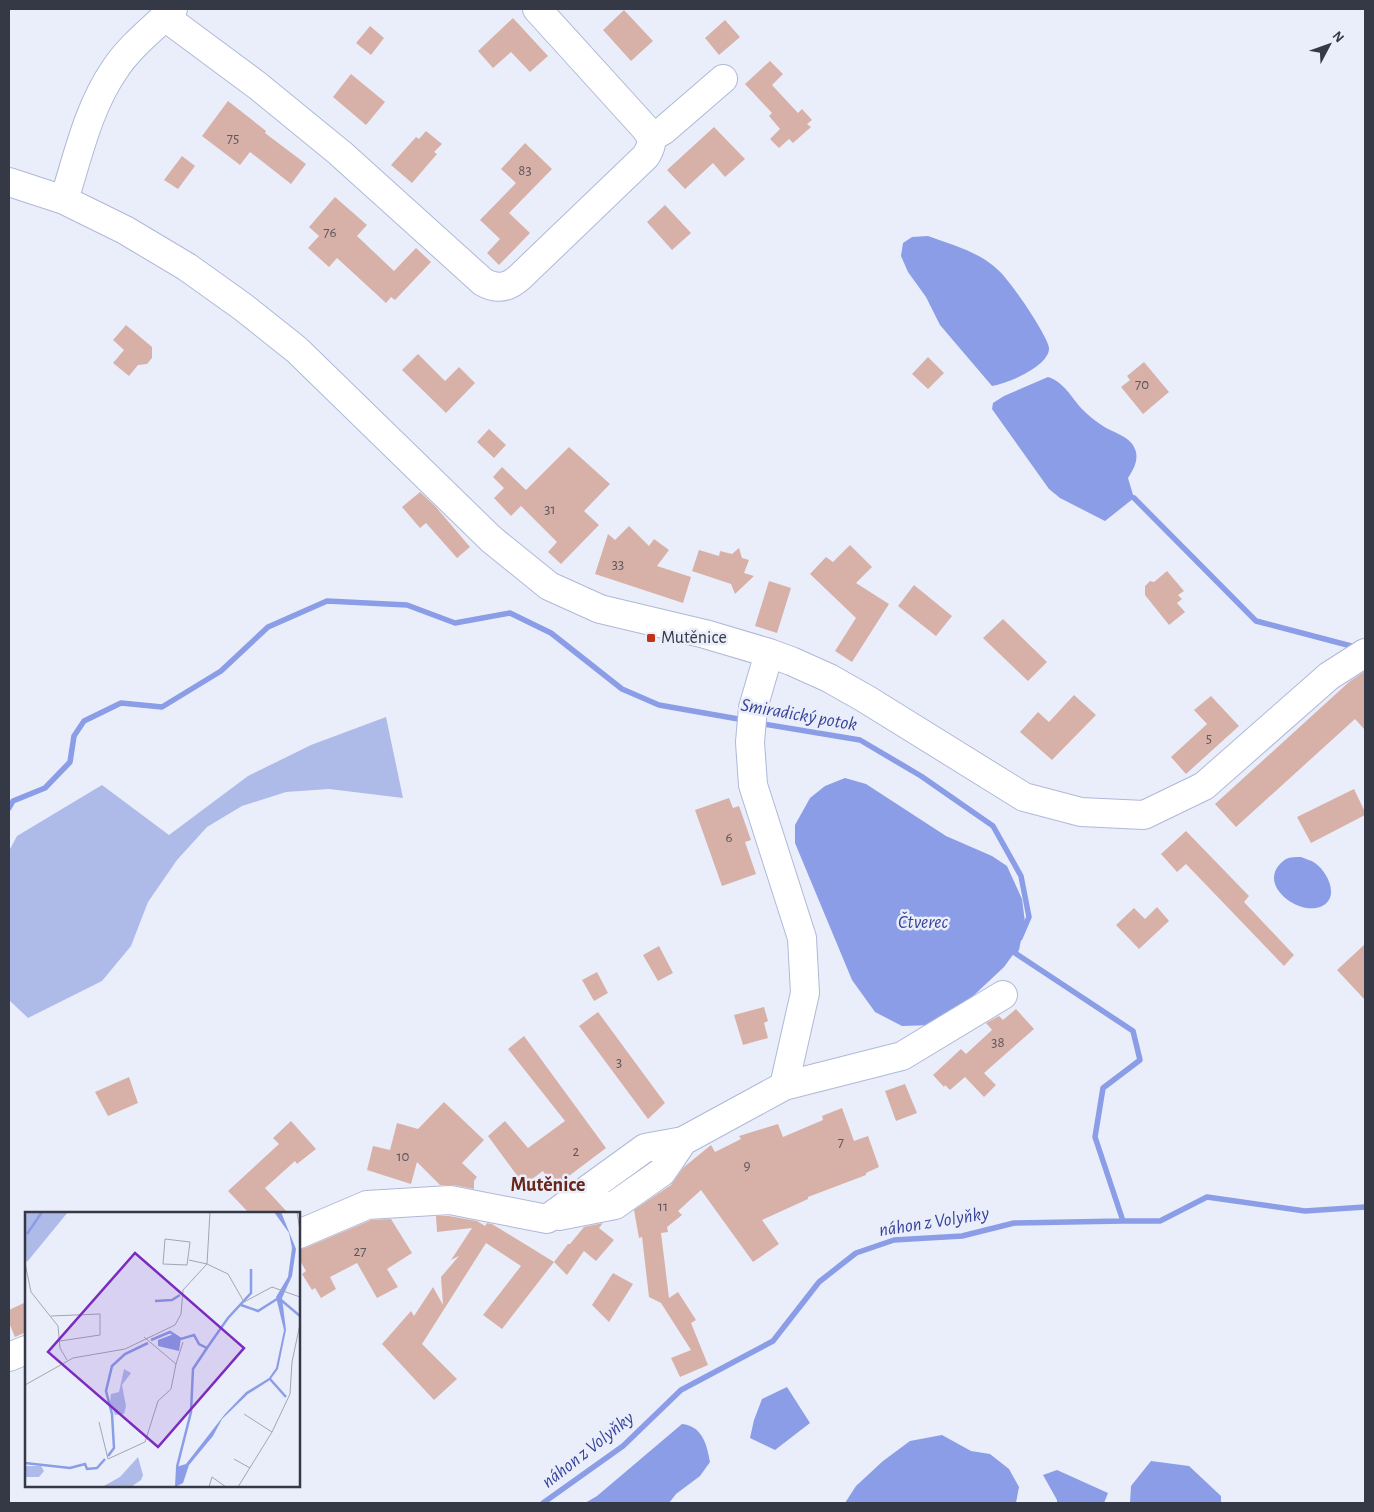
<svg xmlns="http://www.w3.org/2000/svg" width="1374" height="1512" font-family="'Alegreya Sans',sans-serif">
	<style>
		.green { fill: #aebbe9 }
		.water { fill: #8a9de6 }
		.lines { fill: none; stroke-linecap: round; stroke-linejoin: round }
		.stream { stroke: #8a9de6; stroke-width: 5.5 }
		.building { fill: #d7b1a8 }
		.minor-casing { stroke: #afb8d8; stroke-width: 30 }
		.minor { stroke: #fff; stroke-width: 28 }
		.poi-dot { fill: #be3415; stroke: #eaeefb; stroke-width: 2 }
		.labels { text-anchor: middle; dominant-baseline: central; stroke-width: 5; stroke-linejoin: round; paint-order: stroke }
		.number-label { font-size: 15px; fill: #5e575e }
		.poi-label { font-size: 18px; fill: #353946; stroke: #eaeefb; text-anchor: start }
		.water-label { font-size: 19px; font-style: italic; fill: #364399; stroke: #eaeefb }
		.quarter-label { font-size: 20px; font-weight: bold; fill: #692618; stroke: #eaeefb }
		.inset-river { fill: none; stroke: #8a9de6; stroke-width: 2.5 }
		.inset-road { fill: none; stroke: #a2a6b3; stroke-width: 1 }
		.view { fill: #7b2cbf; fill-opacity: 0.15; stroke: #7b2cbf; stroke-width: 2.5 }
		.inset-edge { fill: none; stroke: #353946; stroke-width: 2.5 }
	</style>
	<rect width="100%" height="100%" fill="#eaeefb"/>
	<path class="green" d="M 386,717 L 403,798 L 329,789 L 286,792 L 242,806 L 207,827 L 177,860 L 148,902 L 131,946 L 102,981 L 28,1018 L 9,1000 L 9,851 L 17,836 L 102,785 L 169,835 L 248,776 L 311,745 Z"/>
	<path class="water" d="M 928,236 C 949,244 973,250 991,264 C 996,268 1003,274 1007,280 C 1016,290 1048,337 1049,348 C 1050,366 1007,384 992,386 L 940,325 L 926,297 L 908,272 L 901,256 L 903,243 L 912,237 Z
		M 1048,377 C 1064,382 1071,397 1082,409 C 1087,414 1094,420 1100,424 C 1111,433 1132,435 1136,452 C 1138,462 1133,470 1128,478 L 1134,498 L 1105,521 L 1060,498 L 1049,489 L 992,409 L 993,403 L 1004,396 Z
		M 845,778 L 866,784 L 946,836 L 992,856 L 1007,866 L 1022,899 L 1025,922 L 1020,945 L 1004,967 L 971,998 L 947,1017 L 933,1025 L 902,1026 L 875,1012 L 852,980 L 795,843 L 795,825 L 810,798 L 825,786 Z
		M 1301,857 C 1305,859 1311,860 1315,863 C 1328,872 1341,899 1320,907 C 1298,915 1259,886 1280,864 C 1282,862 1284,860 1286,859 C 1290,857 1296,857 1301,857 Z
		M 787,1387 L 810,1423 L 775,1450 L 750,1438 L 754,1420 L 762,1399 Z
		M 682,1424 C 702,1426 707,1444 710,1462 L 700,1476 L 676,1494 L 669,1503 L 585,1503 L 597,1496 Z
		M 942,1435 L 971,1451 L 990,1454 L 1009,1469 L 1019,1487 L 1016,1503 L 845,1503 L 856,1486 L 883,1461 L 910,1441 Z
		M 1151,1461 L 1189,1466 L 1221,1496 L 1221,1503 L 1130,1503 L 1131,1486 Z
		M 1057,1470 L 1108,1493 L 1104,1503 L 1057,1503 L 1057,1500 L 1043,1475 Z"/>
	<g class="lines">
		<path class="stream" d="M 1134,498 L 1256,621 L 1355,647
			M 758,723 L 860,740 L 921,776 L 993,826 L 1021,876 L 1029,917 L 1020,938
			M 9,808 L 13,801 L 45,788 L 70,762 L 74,736 L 84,721 L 121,703 L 162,707 L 221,671 L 268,627 L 327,601 L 407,605 L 455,623 L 510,613 L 551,633 L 622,689 L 659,705 L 744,720
			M 1017,947 L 1015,953 L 1133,1031 L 1140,1060 L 1103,1088 L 1095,1137 L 1123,1221 L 1160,1221 L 1207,1197 L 1305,1211 L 1365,1207
			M 543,1503 L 623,1446 L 681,1390 L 773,1341 L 819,1282 L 856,1253 L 894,1240 L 962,1236 L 1014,1223 L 1123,1221"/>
	</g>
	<path class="building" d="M 624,10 L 653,41 L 631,61 L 603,30 Z
		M 513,18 L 548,56 L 530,72 L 511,52 L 493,68 L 478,51 Z
		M 725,20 L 740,37 L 719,55 L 705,38 Z
		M 370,26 L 384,38 L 371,55 L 356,43 Z
		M 770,61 L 783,74 L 772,85 L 798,113 L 802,109 L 812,120 L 807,124 L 811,127 L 793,143 L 789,139 L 779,148 L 770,139 L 780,129 L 769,116 L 772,113 L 745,84 Z
		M 351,74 L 385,102 L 366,125 L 333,97 Z
		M 228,101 L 266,131 L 265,133 L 306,164 L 291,184 L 250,152 L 240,165 L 202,136 Z
		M 714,127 L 745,159 L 725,177 L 713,163 L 685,189 L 667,170 Z
		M 426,131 L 442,144 L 434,152 L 437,154 L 412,183 L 391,165 L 416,137 L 419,139 Z
		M 525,143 L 552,169 L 509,213 L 530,233 L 499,265 L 487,253 L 500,239 L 480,220 L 516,183 L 501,169 Z
		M 182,156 L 195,166 L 178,189 L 164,180 Z
		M 335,197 L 367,225 L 357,236 L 394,271 L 416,248 L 431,262 L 395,300 L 391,297 L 386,303 L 337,258 L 329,267 L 308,248 L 319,236 L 309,227 Z
		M 665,205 L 691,233 L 672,250 L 647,222 Z
		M 126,325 L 152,347 L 152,358 L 147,364 L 138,365 L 129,376 L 113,363 L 124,350 L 113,340 Z
		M 418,354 L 445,381 L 459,367 L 475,383 L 446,413 L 402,370 Z
		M 928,357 L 944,373 L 928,389 L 912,374 Z
		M 1144,362 L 1169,392 L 1143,414 L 1121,387 L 1130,380 L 1127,376 Z
		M 489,429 L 506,445 L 494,458 L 477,442 Z
		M 569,447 L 610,484 L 584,511 L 599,525 L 561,564 L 548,552 L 557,542 L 521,506 L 511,516 L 494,498 L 504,488 L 493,477 L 502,467 L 526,490 Z
		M 420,492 L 435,506 L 470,547 L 457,558 L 426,523 L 420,528 L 402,507 Z
		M 629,526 L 649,546 L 654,539 L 669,550 L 657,566 L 691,577 L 683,603 L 595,574 L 608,534 L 615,540 Z
		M 850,545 L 872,567 L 856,583 L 889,604 L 852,662 L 835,651 L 856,618 L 810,574 L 826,557 L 833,562 Z
		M 739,548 L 742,558 L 749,560 L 744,573 L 754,576 L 735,594 L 731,584 L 692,571 L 699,550 L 719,556 L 720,551 L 732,554 Z
		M 1167,571 L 1184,591 L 1178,595 L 1182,599 L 1177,603 L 1185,612 L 1169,625 L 1145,595 L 1145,586 L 1150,581 L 1154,582 Z
		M 769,581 L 791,588 L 777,633 L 755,626 Z
		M 914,585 L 952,616 L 936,636 L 898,606 Z
		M 1003,619 L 1047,662 L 1028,681 L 983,638 Z
		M 1365,671 L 1365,730 L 1355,719 L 1236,827 L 1215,804 L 1349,682 Z
		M 1074,695 L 1096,715 L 1052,760 L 1020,732 L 1038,712 L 1049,722 Z
		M 1211,696 L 1239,726 L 1186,774 L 1171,757 L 1207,724 L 1194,710 Z
		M 1354,789 L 1365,812 L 1365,815 L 1311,843 L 1297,817 Z
		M 729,798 L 733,808 L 739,806 L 751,840 L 745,842 L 756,874 L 722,886 L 695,810 Z
		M 1186,831 L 1249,896 L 1244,902 L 1294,955 L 1284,966 L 1186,864 L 1177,872 L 1161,854 Z
		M 1157,907 L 1169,921 L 1139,949 L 1116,925 L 1134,908 L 1145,919 Z
		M 1365,944 L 1365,1000 L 1337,970 Z
		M 659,946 L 673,973 L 658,981 L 643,955 Z
		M 597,972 L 608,993 L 594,1001 L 582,980 Z
		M 764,1007 L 768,1021 L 764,1023 L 768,1038 L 743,1045 L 734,1015 Z
		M 1016,1009 L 1034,1029 L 984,1073 L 996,1085 L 984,1097 L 965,1077 L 950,1090 L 945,1085 L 944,1087 L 933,1075 L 961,1049 L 966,1054 L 992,1030 L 986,1023 L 999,1016 L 1003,1020 Z
		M 598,1012 L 665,1103 L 648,1119 L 579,1026 Z
		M 524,1036 L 606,1148 L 553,1188 L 543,1171 L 524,1185 L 488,1136 L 505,1121 L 528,1148 L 565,1121 L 508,1049 Z
		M 129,1077 L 138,1103 L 108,1116 L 95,1092 Z
		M 905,1084 L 917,1113 L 896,1121 L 885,1091 Z
		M 444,1102 L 484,1140 L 462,1163 L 477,1177 L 474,1181 L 474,1189 L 453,1185 L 440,1185 L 417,1162 L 411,1184 L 367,1170 L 373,1146 L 390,1150 L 397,1123 L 418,1129 Z
		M 842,1108 L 854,1141 L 868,1136 L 879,1167 L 866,1173 L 866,1175 L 808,1197 L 808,1199 L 762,1220 L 779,1244 L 753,1262 L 701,1190 L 678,1211 L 682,1215 L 667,1227 L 668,1232 L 661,1233 L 669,1298 L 678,1292 L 696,1320 L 691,1323 L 708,1365 L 680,1377 L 671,1358 L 691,1350 L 661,1303 L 649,1297 L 642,1237 L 639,1238 L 634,1210 L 671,1185 L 684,1167 L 711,1145 L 715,1152 L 741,1139 L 739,1136 L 778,1124 L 783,1137 L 823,1120 L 822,1116 Z
		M 291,1121 L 316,1149 L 297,1164 L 295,1161 L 265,1188 L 288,1213 L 249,1213 L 228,1191 L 279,1144 L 273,1138 Z
		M 436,1216 L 449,1216 L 477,1221 L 485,1226 L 487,1223 L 492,1224 L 554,1262 L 502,1329 L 483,1315 L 521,1266 L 486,1243 L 422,1344 L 457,1379 L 434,1400 L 382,1344 L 411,1311 L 414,1316 L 433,1287 L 443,1305 L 441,1277 L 459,1256 L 451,1260 L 472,1228 L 437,1232 Z
		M 391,1219 L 412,1253 L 387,1269 L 398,1287 L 377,1298 L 357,1263 L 330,1277 L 336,1289 L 321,1298 L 315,1288 L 312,1290 L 302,1274 L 306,1271 L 299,1259 L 299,1249 L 305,1248 L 371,1220 Z
		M 603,1223 L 599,1228 L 614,1240 L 596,1261 L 584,1251 L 567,1275 L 554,1262 L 568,1244 L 570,1244 L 584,1227 Z
		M 613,1273 L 633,1284 L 609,1322 L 592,1305 Z
		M 26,1302 L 26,1332 L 15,1337 L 9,1323 L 9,1310 Z"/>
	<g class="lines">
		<defs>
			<path id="minor" d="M 165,17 L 258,86 L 340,153 L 483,282 C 497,290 508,288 520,277 L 646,156 C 653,144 653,139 645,128 L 537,9
				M 652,137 L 664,130 L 723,79
				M 9,182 L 64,200 L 125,230 L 187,267 L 243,307 L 297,350 L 491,539 L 549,586 L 600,609 L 705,634 L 769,653 L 791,661 L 829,678 L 866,699 L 1024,797 L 1081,812 L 1144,815 L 1204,786 L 1329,676 L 1365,653
				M 64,200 C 78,156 88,108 115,69 C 130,46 154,28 173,9
				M 784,1086 L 902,1056 L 1003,995
				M 559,1216 L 615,1205 L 662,1172 L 683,1141
				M 299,1234 L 367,1205 L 450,1200 L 547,1219 L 645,1148 L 683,1141 L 784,1086 L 805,993 L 802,938 L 753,785 L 750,742 L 753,708 L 769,653
				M 9,1357 L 26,1350"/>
		</defs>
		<use href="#minor" class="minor-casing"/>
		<use href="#minor" class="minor"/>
	</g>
	<rect class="poi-dot" x="646" y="633" width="10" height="10" rx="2.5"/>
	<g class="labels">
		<g class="number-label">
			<text x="233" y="138">75</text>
			<text x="525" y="170">83</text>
			<text x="330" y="232">76</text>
			<text x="1142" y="384">70</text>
			<text x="550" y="509">31</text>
			<text x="618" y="564">33</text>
			<text x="1209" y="738">5</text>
			<text x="729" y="837">6</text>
			<text x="998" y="1042">38</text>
			<text x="619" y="1062">3</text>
			<text x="841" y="1142">7</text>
			<text x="576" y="1151">2</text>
			<text x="403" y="1156">10</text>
			<text x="747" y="1165">9</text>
			<text x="663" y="1206">11</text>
			<text x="360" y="1251">27</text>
		</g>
		<g class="poi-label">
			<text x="661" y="638">Mutěnice</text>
		</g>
		<g class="water-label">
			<text transform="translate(799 715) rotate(10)">Smiradický potok</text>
			<text x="923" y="922">Čtverec</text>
			<text transform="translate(934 1222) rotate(-9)">náhon z Volyňky</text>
			<text transform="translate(588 1450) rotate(-38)">náhon z Volyňky</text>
		</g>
		<g class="quarter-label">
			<text x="548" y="1185">Mutěnice</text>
		</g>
	</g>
	<g transform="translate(25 1212)">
		<rect width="275" height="275" fill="#eaeefb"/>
		<path d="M 0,0 L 43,0 L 2,50 L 0,44 ZM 99,157 L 106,161 L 97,173 L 101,194 L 99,202 L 90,203 L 85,191 L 86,182 L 94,180 ZM 113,245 L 118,263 L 116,268 L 106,275 L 77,275 L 95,265 ZM 0,254 L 16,254 L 19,259 L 14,265 L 0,265 Z" fill="#aebbe9"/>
		<path d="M 249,0 L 256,0 L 271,37 L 267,64 L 257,86 L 261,118 L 253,157 L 245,168 L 223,182 L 197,207 L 188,224 L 164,253 L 158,271 L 150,275 L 151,255 L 161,252 L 200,202 L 221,180 L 244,166 L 251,156 L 259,118 L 251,85 L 263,65 L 267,36 L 264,21 ZM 149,122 L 156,126 L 154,139 L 133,134 L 133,128 Z" fill="#8a9de6"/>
		<path class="inset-river" d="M 2,22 L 17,0M 256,88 L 275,104M 130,89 L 147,88 L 155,83M 216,93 L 233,99 L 252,87M 126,128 L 145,120 L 156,127 L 169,123 L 174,132 L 182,136 L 203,106 L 226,81 L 226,57M 245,167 L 261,185M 83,244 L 89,236 L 87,202 L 81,179 L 87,154 L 100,142 L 123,131M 0,251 L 45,256 L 60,252 L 62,257 L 72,256 L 80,247M 152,255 L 166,200 L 168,157 L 182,136"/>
		<path class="inset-road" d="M 272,0 L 275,18M 140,27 L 165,30 L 162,53 L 138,52 ZM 164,48 L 182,52 L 203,62 L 219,90 L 247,75 L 275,85M 0,51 L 6,80 L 33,114 L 35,136 L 42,148M 26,104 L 75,102 L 75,123 L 35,129M 151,152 L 158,130M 0,173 L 48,146 L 100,137 L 150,113 L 156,102 L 158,78 L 182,52 L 185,0M 219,202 L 247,220M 74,210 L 83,247 L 120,230 L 133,189 L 146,177 L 151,152 L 119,125M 209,247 L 225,256M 184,275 L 187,265 L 201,275M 213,275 L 247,220 L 265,182 L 267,150 L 275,112"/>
		<path class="view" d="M 110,41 L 219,136 L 133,235 L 23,140 Z"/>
		<rect width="275" height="275" class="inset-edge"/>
	</g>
	<rect width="1374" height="1512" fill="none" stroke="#353946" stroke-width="20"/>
	<g transform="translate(1329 45) rotate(49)" stroke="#eaeefb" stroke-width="4" paint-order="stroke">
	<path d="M0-4L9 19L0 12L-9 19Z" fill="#353946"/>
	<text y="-8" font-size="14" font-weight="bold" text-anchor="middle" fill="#353946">N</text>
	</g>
</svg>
